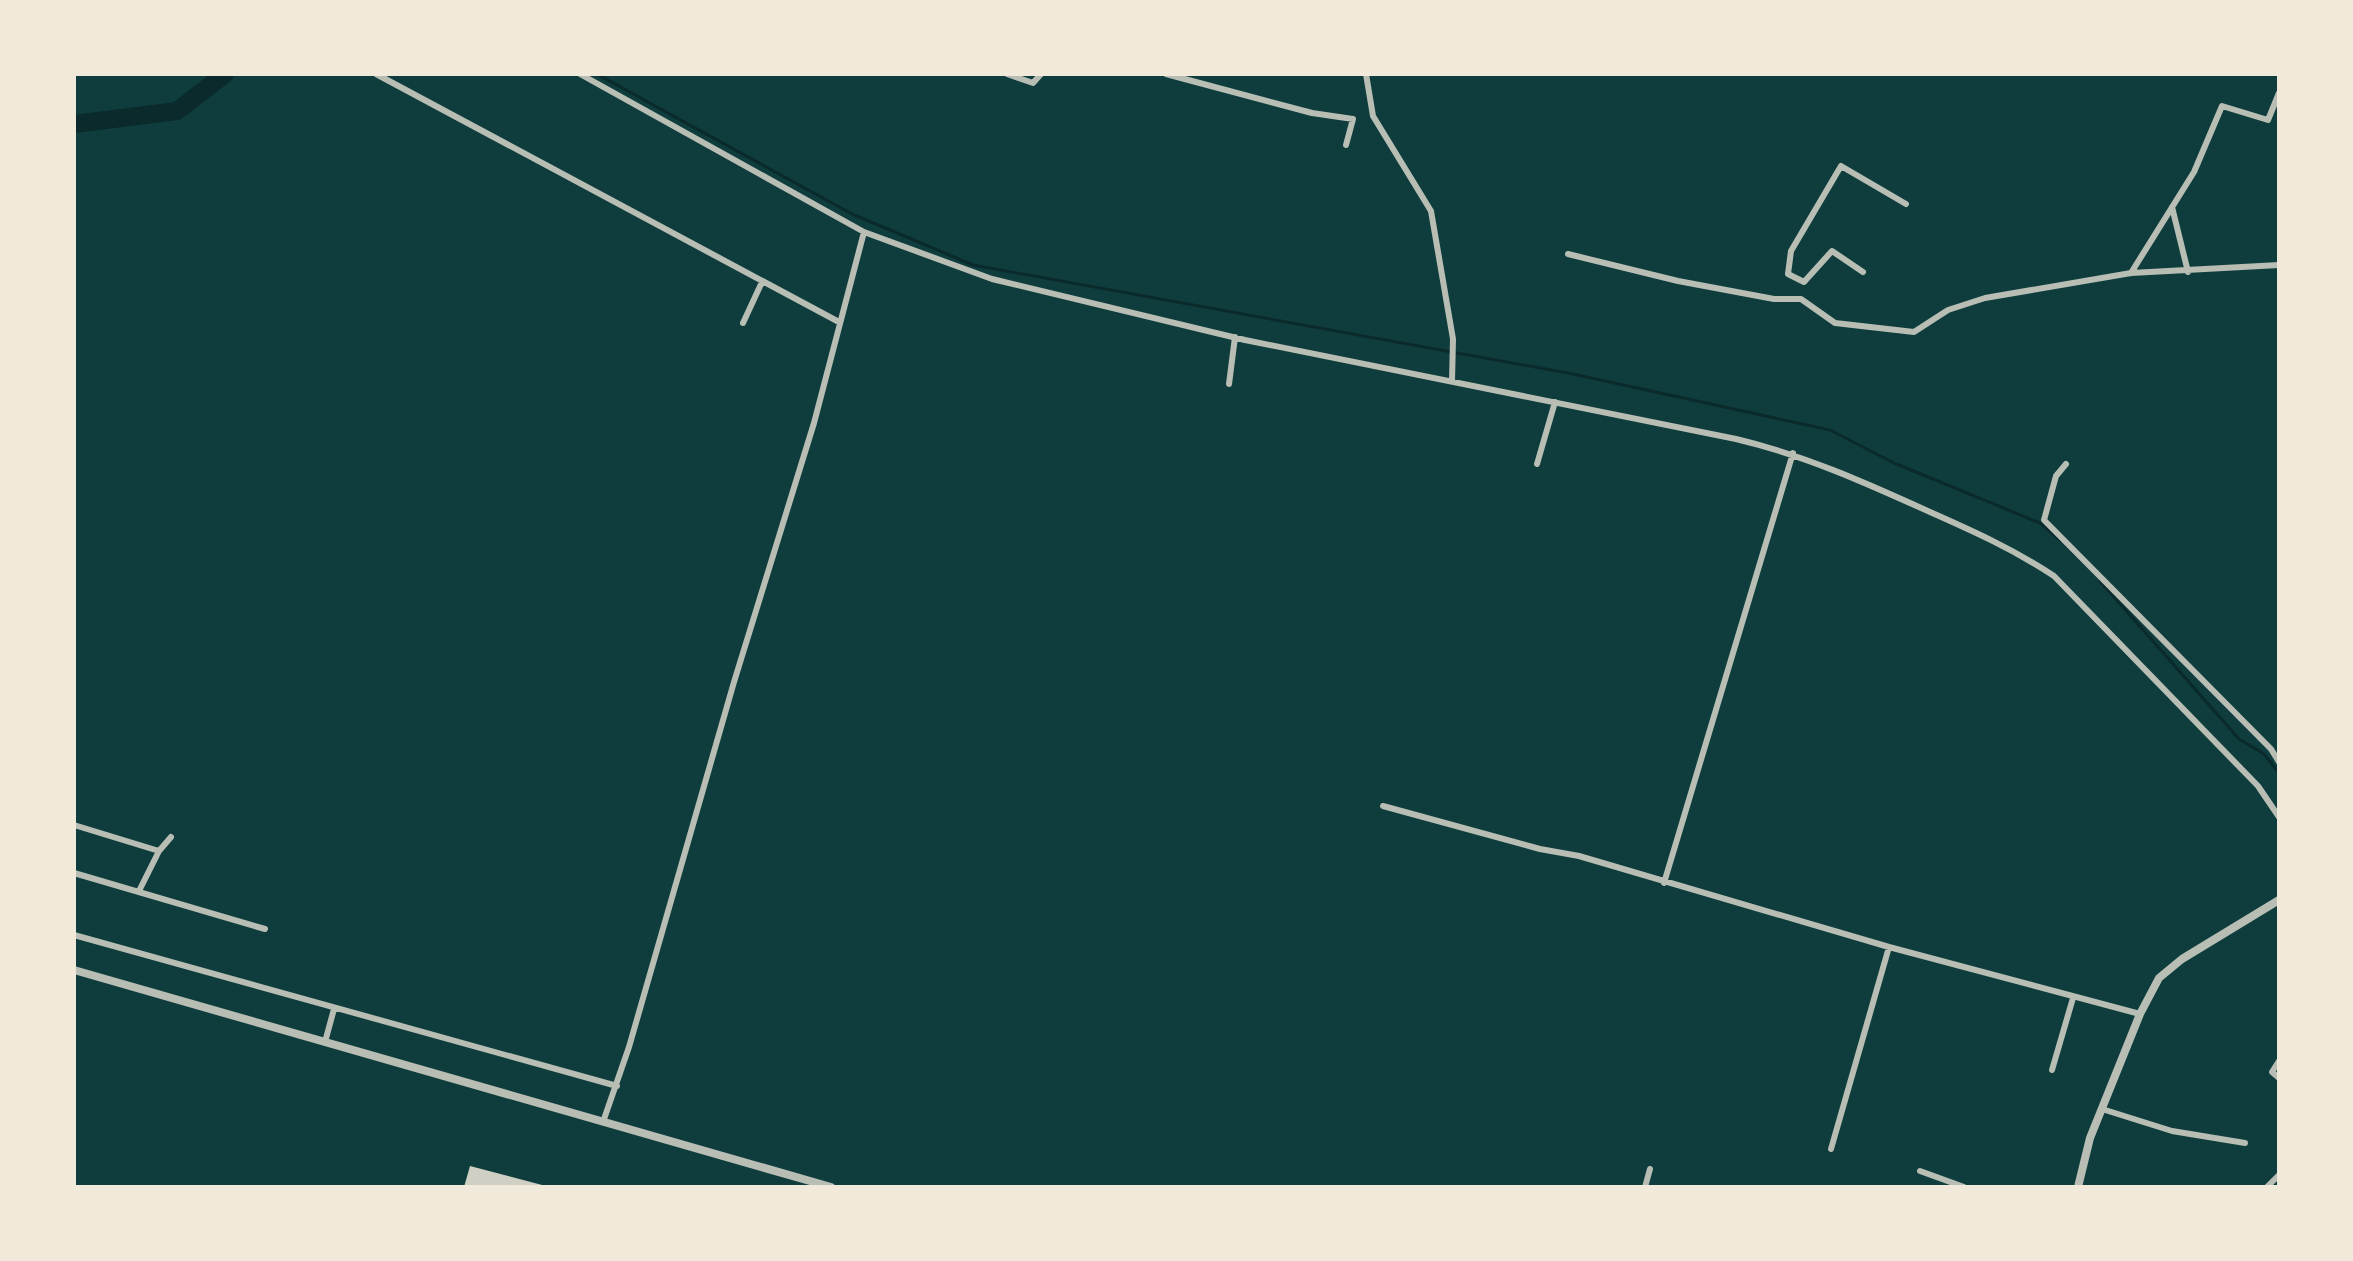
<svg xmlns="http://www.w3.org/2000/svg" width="2353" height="1261" font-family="Quicksand,sans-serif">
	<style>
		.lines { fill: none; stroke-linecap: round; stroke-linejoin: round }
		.stream { stroke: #0a2a2b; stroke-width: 3 }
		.river { stroke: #0a2a2b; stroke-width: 18 }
		.building { fill: #cfcfc3 }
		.minor { stroke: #b8beb3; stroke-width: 6 }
		.tertiary { stroke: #b8beb3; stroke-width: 8 }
	</style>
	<rect width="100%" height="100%" fill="#0f3d3e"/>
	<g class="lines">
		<path class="stream" d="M 597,74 L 852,214 L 973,265 L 1573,374 L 1830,430 L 1894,463 L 2040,523 L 2061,541
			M 2100,581 L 2239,739 L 2264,754 L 2279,773"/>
		<path class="river" d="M 74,124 L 177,111 L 225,74"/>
	</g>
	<path class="building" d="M 470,1166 L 546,1186 L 546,1187 L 464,1187 Z"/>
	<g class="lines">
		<path class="minor" d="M 376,74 L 839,322
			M 580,74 L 864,232 L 992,279 L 1245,340 L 1736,439 C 1804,455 1866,483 1930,512 C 1973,531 2015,550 2054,576 L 2258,786 L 2279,817
			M 1007,74 L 1033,83 L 1041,74
			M 1166,74 L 1312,113 L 1353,119 L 1346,145
			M 1366,74 L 1373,116 L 1431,211 L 1453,339 L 1452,381
			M 2172,207 L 2188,272
			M 1568,254 L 1678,281 L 1774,299 L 1801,299 L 1835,323 L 1914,332 L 1948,310 L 1985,298 L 2131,273 L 2279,265
			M 1863,272 L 1832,251 L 1804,282 L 1788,274 L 1791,251 L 1841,166 L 1906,204
			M 2131,273 L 2194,172 L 2222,106 L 2268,120 L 2279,93
			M 743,323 L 762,282
			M 1229,384 L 1235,337
			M 1537,464 L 1555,402
			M 2066,464 L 2056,476 L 2044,520 L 2271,749 L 2279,762
			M 1383,806 L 1540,849 L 1579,856 L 1889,947 L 2140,1014
			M 74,825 L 159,851
			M 74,873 L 265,929
			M 1664,883 L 1793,453
			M 139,891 L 159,851 L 171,837
			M 74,935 L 617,1086
			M 325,1042 L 334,1009
			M 2279,1061 L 2272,1072 L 2279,1078
			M 2052,1070 L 2073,998
			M 2102,1109 L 2172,1131 L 2245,1143
			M 603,1122 L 629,1047 L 734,682 L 814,423 L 864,232
			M 1831,1149 L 1889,947
			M 1920,1171 L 1964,1187
			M 1645,1187 L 1650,1169
			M 2267,1187 L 2279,1175"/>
		<path class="tertiary" d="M 74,970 L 831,1187
			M 2078,1187 L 2090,1138 L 2140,1014 L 2159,978 L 2182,959 L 2279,900"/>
	</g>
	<rect width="2353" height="1261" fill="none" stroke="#f1e9da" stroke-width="152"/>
</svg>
